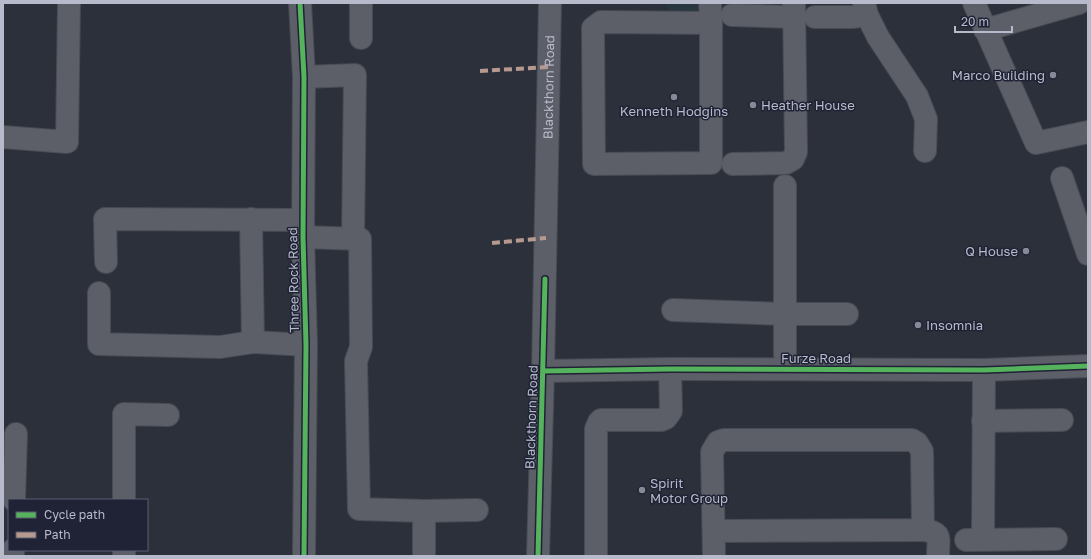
<svg xmlns="http://www.w3.org/2000/svg" width="1091" height="559" font-family="'Golos Text',sans-serif">
	<style>
		.green { fill: #293840 }
		.lines { fill: none; stroke-linecap: round; stroke-linejoin: round }
		.minor-casing { stroke: #484b53; stroke-width: 24 }
		.minor { stroke: #5c5e68; stroke-width: 22 }
		.quiet { stroke: #b69a8f; stroke-width: 4; stroke-dasharray: 8 4; stroke-linecap: butt }
		.cycleway-casing { stroke: #1f2335; stroke-width: 8 }
		.cycleway { stroke: #56b35d; stroke-width: 5 }
		.poi-dot { fill: #868a98; stroke: #1f2335; stroke-width: 1.5 }
		.labels { text-anchor: middle; dominant-baseline: central; stroke-width: 3; stroke-linejoin: round; paint-order: stroke }
		.poi-label { font-size: 13px; fill: #b6baca; stroke: #1f2335; text-anchor: start }
		.street-label { font-size: 13px; fill: #b6baca; stroke: #1f2335 }
	</style>
	<rect width="100%" height="100%" fill="#2c303a"/>
	<path class="green" d="M 666,3 L 699,3 L 699,12 L 672,12 L 667,7 Z"/>
	<g class="lines">
		<defs>
			<g id="minor">
				<path d="M 300,3 L 304,77 L 303,237 L 306,345 L 304,556"/>
				<path d="M 710,3 L 711,23 L 711,163 L 594,164 L 593,28 L 601,22 L 711,23"/>
				<path d="M 864,3 L 867,15 L 878,37 L 917,96 L 926,119 L 925,151"/>
				<path d="M 974,3 L 1036,143 L 1088,132"/>
				<path d="M 732,15 L 794,17"/>
				<path d="M 815,17 L 854,17 L 867,15"/>
				<path d="M 985,30 L 1079,3"/>
				<path d="M 361,38 L 361,3"/>
				<path d="M 304,77 L 355,75 L 353,239"/>
				<path d="M 3,137 L 67,142 L 69,3"/>
				<path d="M 733,164 L 786,163 L 793,159 L 796,152 L 794,3"/>
				<path d="M 1062,178 L 1088,254"/>
				<path d="M 785,186 L 785,353 L 786,369"/>
				<path d="M 251,219 L 253,342"/>
				<path d="M 303,237 L 360,239 L 361,347 L 356,361 L 359,509 L 424,511 L 477,510"/>
				<path d="M 106,262 L 105,219 L 303,220"/>
				<path d="M 99,293 L 99,344 L 220,347 L 253,342 L 306,345"/>
				<path d="M 673,310 L 786,314 L 847,314"/>
				<path d="M 543,371 L 670,369 L 984,370 L 1088,366"/>
				<path d="M 983,421 L 1062,420"/>
				<path d="M 14,500 L 16,434"/>
				<path d="M 124,500 L 124,414 L 168,415"/>
				<path d="M 923,530 C 943,532 938,538 938,556"/>
				<path d="M 714,531 L 923,530 L 922,451 L 917,443 L 912,440 L 724,440 L 718,442 L 712,452 L 714,556"/>
				<path d="M 983,539 L 984,370"/>
				<path d="M 966,540 L 1056,539"/>
				<path d="M 124,550 L 124,556"/>
				<path d="M 13,556 L 13,550"/>
				<path d="M 424,556 L 424,511"/>
				<path id="s1" d="M 538,556 L 543,371 L 550,3"/>
				<path d="M 596,556 L 596,429 L 599,422 L 601,420 L 661,420 L 666,418 L 671,411 L 670,369"/>
			</g>
		</defs>
		<use href="#minor" class="minor-casing"/>
		<use href="#minor" class="minor"/>
		<path class="quiet" d="M 480,71 L 549,67
			M 492,243 L 546,238"/>
		<defs>
			<path id="cycleway" d="M 300,3 L 304,77 L 303,237 L 306,345 L 304,556
				M 543,371 L 670,369 L 984,370 L 1088,366
				M 538,556 L 545,279"/>
		</defs>
		<use href="#cycleway" class="cycleway-casing"/>
		<use href="#cycleway" class="cycleway"/>
	</g>
	<g class="poi-dot">
		<circle cx="1053" cy="75" r="4"/>
		<circle cx="674" cy="97" r="4"/>
		<circle cx="753" cy="105" r="4"/>
		<circle cx="1026" cy="251" r="4"/>
		<circle cx="918" cy="325" r="4"/>
		<circle cx="642" cy="490" r="4"/>
	</g>
	<g class="labels">
		<g class="poi-label">
			<text x="1045" y="75" text-anchor="end">Marco Building</text>
			<text x="761" y="105">Heather House</text>
			<text x="674" y="111" text-anchor="middle">Kenneth Hodgins</text>
			<text x="1018" y="251" text-anchor="end">Q House</text>
			<text x="926" y="325">Insomnia</text>
			<text x="650" y="483">Spirit<tspan x="650" dy="15">Motor Group</tspan></text>
		</g>
		<g class="street-label">
			<text stroke="none"><textPath href="#s1" startOffset="469">Blackthorn Road</textPath></text>
			<text transform="translate(293 280) rotate(-91)">Three Rock Road</text>
			<text x="816" y="358">Furze Road</text>
			<text transform="translate(531 417) rotate(-88)">Blackthorn Road</text>
		</g>
	</g>
	<rect width="1091" height="559" fill="none" stroke="#b6baca" stroke-width="8"/>
	<rect x="8" y="499" width="140" height="52" fill="#1f2335" stroke="#5b5f71"/>
	<rect x="16" y="512" width="20" height="6" fill="#56b35d" stroke="#5b5f71"/>
	<text x="44" y="519" font-size="12" fill="#b6baca">Cycle path</text>
	<rect x="16" y="532" width="20" height="6" fill="#b69a8f" stroke="#5b5f71"/>
	<text x="44" y="539" font-size="12" fill="#b6baca">Path</text>
	<path d="M955 26v6h57v-6" fill="none" stroke="#b6baca" stroke-width="2"/>
	<text x="961" y="26" font-size="12" fill="#b6baca" stroke="#1f2335" stroke-width="3" paint-order="stroke">20 m</text>
</svg>
